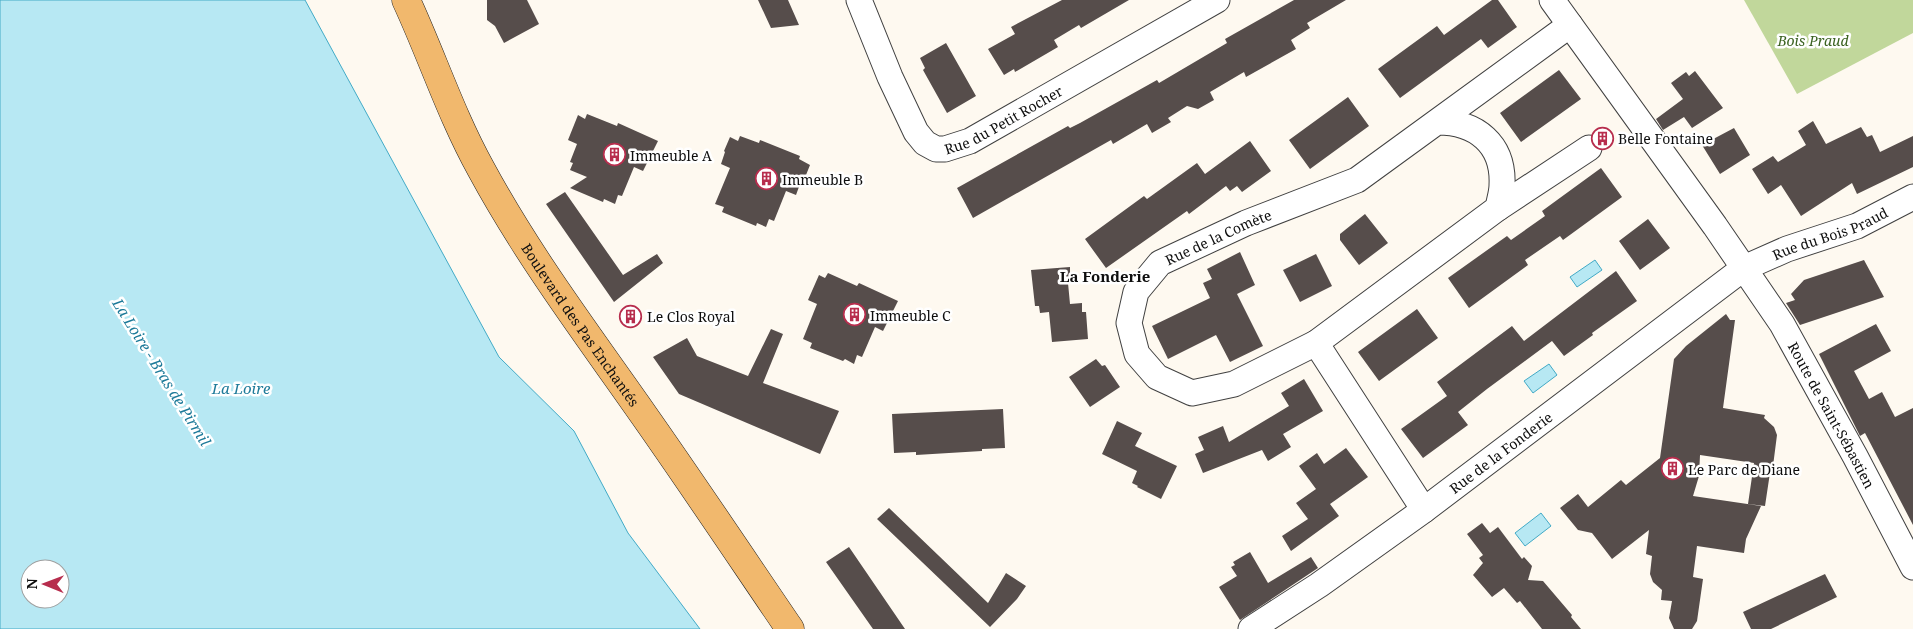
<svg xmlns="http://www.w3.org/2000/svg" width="1913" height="629" font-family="'Noto Serif',serif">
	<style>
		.forest { fill: #c1d79b }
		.water { fill: #b7e8f3; stroke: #42aac6; fill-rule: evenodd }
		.building { fill: #564d4b }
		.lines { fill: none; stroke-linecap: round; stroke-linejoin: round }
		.minor-casing { stroke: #414141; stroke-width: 27 }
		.major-casing { stroke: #1f1f1f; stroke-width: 29 }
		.minor { stroke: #fff; stroke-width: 25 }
		.major { stroke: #f1b86d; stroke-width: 28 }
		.labels { text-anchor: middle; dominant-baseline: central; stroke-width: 5; stroke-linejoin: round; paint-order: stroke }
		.park-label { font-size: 14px; font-style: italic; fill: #3b6221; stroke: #fff }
		.street-label { font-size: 14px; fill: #0e0e0e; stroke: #fff }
		.poi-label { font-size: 14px; fill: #0e0e0e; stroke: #fff; text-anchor: start }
		.neighbourhood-label { font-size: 15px; font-weight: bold; fill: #0e0e0e; stroke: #fff }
		.water-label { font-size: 15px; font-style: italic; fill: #1d7a99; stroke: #fff }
	</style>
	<rect width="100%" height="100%" fill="#fef9f0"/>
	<path class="forest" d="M 1744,0 L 1913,0 L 1913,33 L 1797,94 Z"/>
	<path class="water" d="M 0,0 L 305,0 L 499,357 L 574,431 L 628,533 L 700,629 L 0,629 ZM 30,569 L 60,569 L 60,599 L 30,599 Z
		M 1595,260 L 1602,270 L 1577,287 L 1570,277 Z
		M 1549,364 L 1557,375 L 1533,393 L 1524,381 Z
		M 1541,513 L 1551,526 L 1525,546 L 1515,533 Z"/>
	<path class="building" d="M 487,0 L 527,0 L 539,24 L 504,43 L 495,26 L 487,20 Z
		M 758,0 L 788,0 L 799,25 L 771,28 Z
		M 1062,0 L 1129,0 L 1081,28 L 1079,25 L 1054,40 L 1058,47 L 1015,72 L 1014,69 L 1004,75 L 988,49 L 1015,34 L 1011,27 Z
		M 1294,0 L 1346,0 L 1307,23 L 1310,28 L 1291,40 L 1296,49 L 1246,77 L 1244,72 L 1210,92 L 1214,100 L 1198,109 L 1187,106 L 1168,118 L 1171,122 L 1152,133 L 1147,124 L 1113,144 L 1111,140 L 973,218 L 957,188 L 1068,126 L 1070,128 L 1080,123 L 1157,80 L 1159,83 L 1227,43 L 1225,39 Z
		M 1492,0 L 1498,0 L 1517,27 L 1488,48 L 1481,39 L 1400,98 L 1378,69 L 1437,26 L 1444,35 Z
		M 946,43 L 976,96 L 947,113 L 923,70 L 925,68 L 920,58 Z
		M 1559,70 L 1581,99 L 1521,142 L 1500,113 Z
		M 1695,71 L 1723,108 L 1692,128 L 1684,117 L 1663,130 L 1656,119 L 1683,99 L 1671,83 L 1686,72 L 1689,76 Z
		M 1348,97 L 1369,126 L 1310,169 L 1289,140 Z
		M 587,114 L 617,126 L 618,123 L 658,141 L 643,171 L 634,167 L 622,196 L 618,195 L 615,204 L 604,199 L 603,202 L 570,188 L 587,177 L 570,170 L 573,163 L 570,162 L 577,144 L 568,140 L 578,115 L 585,119 Z
		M 1813,121 L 1826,144 L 1861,127 L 1867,137 L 1872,135 L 1880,152 L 1913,136 L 1913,167 L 1857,194 L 1852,183 L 1801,216 L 1781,185 L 1768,194 L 1752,169 L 1773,156 L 1778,162 L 1806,145 L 1798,131 Z
		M 1734,128 L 1750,155 L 1720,174 L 1702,145 Z
		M 740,136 L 759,143 L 760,140 L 800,156 L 799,159 L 810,165 L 802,185 L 800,184 L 796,195 L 786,191 L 774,221 L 769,219 L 766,227 L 757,223 L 756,226 L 722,212 L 724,207 L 715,204 L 730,168 L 721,164 L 725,152 L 724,151 L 730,137 L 738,141 Z
		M 1250,141 L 1271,171 L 1242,192 L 1237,186 L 1230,191 L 1226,186 L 1189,214 L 1187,211 L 1106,268 L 1085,239 L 1144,196 L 1147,199 L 1197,163 L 1205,174 Z
		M 1601,168 L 1622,197 L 1563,240 L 1560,236 L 1525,260 L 1528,265 L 1469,308 L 1448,278 L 1507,236 L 1511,240 L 1545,216 L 1542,211 Z
		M 565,192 L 623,275 L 657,254 L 663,263 L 614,302 L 546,204 Z
		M 1365,214 L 1388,243 L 1359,265 L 1340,240 L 1340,234 Z
		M 1648,219 L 1670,248 L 1640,270 L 1619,241 Z
		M 1240,252 L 1255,285 L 1237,294 L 1263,346 L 1230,362 L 1216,335 L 1168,359 L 1152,326 L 1210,298 L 1203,283 L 1212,279 L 1207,269 Z
		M 1316,254 L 1332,286 L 1300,302 L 1283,270 Z
		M 1864,260 L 1884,297 L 1800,325 L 1786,303 L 1795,300 L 1791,294 L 1804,280 Z
		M 1070,267 L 1070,277 L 1068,283 L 1070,304 L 1082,303 L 1082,312 L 1086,312 L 1088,339 L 1052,342 L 1049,312 L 1040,313 L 1039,306 L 1035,306 L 1031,270 Z
		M 1616,271 L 1637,301 L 1592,333 L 1593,335 L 1564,356 L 1552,341 L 1487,389 L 1458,412 L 1468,425 L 1423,458 L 1401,429 L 1447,396 L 1437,382 L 1512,326 L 1524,341 Z
		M 828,273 L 857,286 L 859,283 L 898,301 L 883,331 L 875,327 L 862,357 L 857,355 L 854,364 L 845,359 L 843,361 L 810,348 L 812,343 L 803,339 L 817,304 L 808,300 L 819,275 L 825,278 Z
		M 1417,309 L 1438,338 L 1379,381 L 1358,352 Z
		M 1726,314 L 1730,320 L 1735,320 L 1723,408 L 1765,415 L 1764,418 L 1774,427 L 1777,435 L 1773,466 L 1771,466 L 1765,506 L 1748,504 L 1754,463 L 1700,455 L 1699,476 L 1693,496 L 1761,506 L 1746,539 L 1744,553 L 1697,546 L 1693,577 L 1703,579 L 1697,621 L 1692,629 L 1674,629 L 1669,618 L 1672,601 L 1661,600 L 1662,590 L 1653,582 L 1650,574 L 1652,556 L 1646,554 L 1649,530 L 1612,559 L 1592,533 L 1578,530 L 1560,508 L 1578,494 L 1588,507 L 1621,480 L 1626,485 L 1660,458 L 1674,359 L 1686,346 Z
		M 1876,324 L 1891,351 L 1854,371 L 1869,399 L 1882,392 L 1895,417 L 1913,408 L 1913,525 L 1865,433 L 1860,436 L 1819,354 Z
		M 771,329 L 783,334 L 763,383 L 839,411 L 820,454 L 679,394 L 653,357 L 687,338 L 697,356 L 748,376 Z
		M 1096,359 L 1102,366 L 1105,365 L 1120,387 L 1090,407 L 1069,377 Z
		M 1304,379 L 1323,411 L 1283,434 L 1291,447 L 1268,461 L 1262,450 L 1203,473 L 1195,454 L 1204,450 L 1198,437 L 1223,426 L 1229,442 L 1289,406 L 1281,393 Z
		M 1003,409 L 1005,448 L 982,449 L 982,451 L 916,455 L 916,452 L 894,453 L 892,414 Z
		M 1117,421 L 1142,433 L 1135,446 L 1177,466 L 1161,499 L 1137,487 L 1138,486 L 1132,483 L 1137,471 L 1102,454 Z
		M 1346,448 L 1368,477 L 1330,504 L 1339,516 L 1291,551 L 1282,536 L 1308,519 L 1296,503 L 1316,489 L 1299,466 L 1317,453 L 1324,464 Z
		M 889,508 L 988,603 L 1006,573 L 1026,586 L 1017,599 L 990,627 L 877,519 Z
		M 1482,523 L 1490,533 L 1498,527 L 1522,559 L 1524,557 L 1532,566 L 1528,580 L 1543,581 L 1572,615 L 1571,617 L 1581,629 L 1542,629 L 1520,601 L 1517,603 L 1504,588 L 1492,597 L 1473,575 L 1483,563 L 1479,558 L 1483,555 L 1467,534 Z
		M 849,547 L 905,629 L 873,629 L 826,562 Z
		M 1250,552 L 1268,583 L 1311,557 L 1318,568 L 1240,620 L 1219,587 L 1237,576 L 1231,567 L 1235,565 L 1233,562 Z
		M 1825,574 L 1837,597 L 1771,629 L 1751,629 L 1743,612 Z"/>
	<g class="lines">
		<defs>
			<g id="minor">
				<path id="s1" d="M 859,0 L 890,77 L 916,132 L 925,143 L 936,149 L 945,149 L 970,141 L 1217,0"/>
				<path id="s2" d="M 1552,0 L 1715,226 L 1782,324 L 1855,456 L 1913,567"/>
				<path id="s3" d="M 1438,122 C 1476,122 1504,144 1502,185 C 1502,193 1499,201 1498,208 L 1316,343 L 1234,384 L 1192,393 L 1157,377 L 1137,354 L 1129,323 L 1136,292 L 1160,263 L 1246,223 L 1357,180 L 1570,25"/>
				<path d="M 1498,208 L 1589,148"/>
				<path d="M 1316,343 L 1424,510"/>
				<path id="s4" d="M 1251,629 L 1319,585 L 1424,510 L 1744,268 L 1787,249 L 1857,226 L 1913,197"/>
			</g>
			<g id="major">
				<path id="s5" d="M 406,0 C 432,56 451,115 481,169 C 528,256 587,334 643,414 C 693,485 741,557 790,629"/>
			</g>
		</defs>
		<use href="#minor" class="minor-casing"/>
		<use href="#major" class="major-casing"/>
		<use href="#minor" class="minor"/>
		<use href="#major" class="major"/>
	</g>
	<defs>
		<symbol id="building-ring" viewBox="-11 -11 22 22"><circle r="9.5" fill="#fff" stroke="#b72d4d" stroke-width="1.5"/><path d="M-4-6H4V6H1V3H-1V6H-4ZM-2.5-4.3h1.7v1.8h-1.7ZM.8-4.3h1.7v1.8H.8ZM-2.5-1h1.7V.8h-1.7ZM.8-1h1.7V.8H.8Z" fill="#b72d4d"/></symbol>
	</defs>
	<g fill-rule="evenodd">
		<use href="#building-ring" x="1590" y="126" width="25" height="25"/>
		<use href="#building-ring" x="602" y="142" width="25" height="25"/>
		<use href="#building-ring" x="754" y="166" width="25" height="25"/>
		<use href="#building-ring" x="842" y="302" width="25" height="25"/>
		<use href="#building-ring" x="618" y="304" width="25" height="25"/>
		<use href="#building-ring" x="1660" y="456" width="25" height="25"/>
	</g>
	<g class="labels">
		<g class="park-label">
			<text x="1813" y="40">Bois Praud</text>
		</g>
		<g class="street-label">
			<text stroke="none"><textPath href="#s1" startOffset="245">Rue du Petit Rocher</textPath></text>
			<text stroke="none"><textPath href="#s4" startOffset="704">Rue du Bois Praud</textPath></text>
			<text stroke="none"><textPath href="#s3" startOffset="721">Rue de la Comète</textPath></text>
			<text stroke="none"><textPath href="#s5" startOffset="370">Boulevard des Pas Enchantés</textPath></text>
			<text stroke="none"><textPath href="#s2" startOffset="501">Route de Saint-Sébastien</textPath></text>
			<text stroke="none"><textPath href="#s4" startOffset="306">Rue de la Fonderie</textPath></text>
		</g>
		<g class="poi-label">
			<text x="1618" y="138">Belle Fontaine</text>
			<text x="630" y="155">Immeuble A</text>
			<text x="782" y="179">Immeuble B</text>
			<text x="870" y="315">Immeuble C</text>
			<text x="647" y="316">Le Clos Royal</text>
			<text x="1688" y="469">Le Parc de Diane</text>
		</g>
		<g class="neighbourhood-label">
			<text x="1105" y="276">La Fonderie</text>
		</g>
		<g class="water-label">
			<text transform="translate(162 372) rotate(58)">La Loire - Bras de Pirmil</text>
			<text x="241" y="388">La Loire</text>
		</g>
	</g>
	<g transform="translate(45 584) rotate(271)"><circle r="24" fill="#ffffff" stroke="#9f9f9f"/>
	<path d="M0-4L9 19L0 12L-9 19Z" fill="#b72d4d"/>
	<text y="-8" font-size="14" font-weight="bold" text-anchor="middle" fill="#0e0e0e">N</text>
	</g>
</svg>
